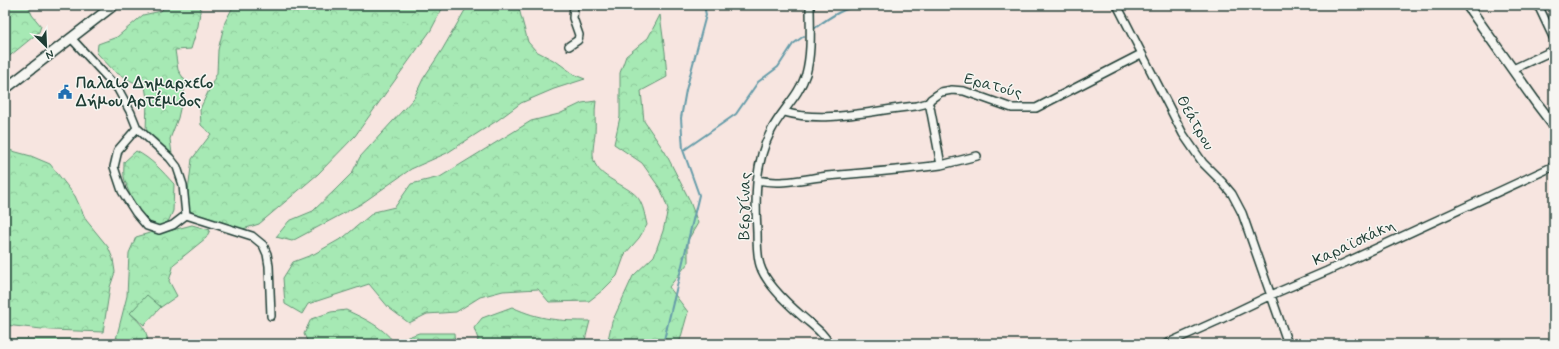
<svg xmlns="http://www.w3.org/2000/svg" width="1559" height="349" font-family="Mynerve,sans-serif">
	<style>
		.grass { fill: #a6e9b4; stroke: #629374 }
		.forest { fill: url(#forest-crowns); stroke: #629374 }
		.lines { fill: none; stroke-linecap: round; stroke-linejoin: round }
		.stream { stroke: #669ca9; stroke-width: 2 }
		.street-casing { stroke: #1f3d34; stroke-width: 10 }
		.secondary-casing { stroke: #1f3d34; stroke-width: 12 }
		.street { stroke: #f6f6f2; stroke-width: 7 }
		.secondary { stroke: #f6f6f2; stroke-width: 9 }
		.labels { text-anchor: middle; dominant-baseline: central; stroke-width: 3; stroke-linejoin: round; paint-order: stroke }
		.poi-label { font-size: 16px; font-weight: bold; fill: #1f3d34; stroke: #f6f6f2; text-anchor: start }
		.street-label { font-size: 16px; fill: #1f3d34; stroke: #f6f6f2 }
	</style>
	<defs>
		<pattern id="forest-crowns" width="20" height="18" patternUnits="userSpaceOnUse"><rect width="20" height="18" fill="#a6e9b4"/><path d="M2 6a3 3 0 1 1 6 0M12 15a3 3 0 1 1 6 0" fill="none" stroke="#8ec99b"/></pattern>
	</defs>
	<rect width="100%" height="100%" fill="#f7e5e0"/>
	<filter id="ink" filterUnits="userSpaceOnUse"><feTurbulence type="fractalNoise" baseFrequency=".025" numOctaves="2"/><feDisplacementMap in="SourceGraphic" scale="8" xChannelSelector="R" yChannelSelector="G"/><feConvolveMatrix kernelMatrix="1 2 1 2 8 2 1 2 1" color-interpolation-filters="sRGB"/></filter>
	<g filter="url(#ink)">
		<path class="grass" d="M 147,294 L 161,307 L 144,325 L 130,313 Z"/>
		<path class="forest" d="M 5,5 L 28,5 L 32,15 L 41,26 L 39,32 L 6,59 L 5,65 Z
			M 167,5 L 201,5 L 198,26 L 191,49 L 175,50 L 178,70 L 186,82 L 178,118 L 170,139 L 172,154 L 146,132 L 147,99 L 145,86 L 133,82 L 115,72 L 97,53 L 98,44 L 117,37 L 143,15 L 161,11 Z
			M 234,5 L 444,5 L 431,30 L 355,136 L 318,174 L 259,224 L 243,229 L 197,215 L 186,208 L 192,159 L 211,134 L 201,125 L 200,109 L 217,73 L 218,50 L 225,22 Z
			M 468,5 L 518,5 L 528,42 L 536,51 L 557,62 L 575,75 L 585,79 L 554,89 L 521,103 L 498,120 L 447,153 L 411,169 L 361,204 L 292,241 L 276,237 L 289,221 L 313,211 L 335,190 L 352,173 L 360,157 L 414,98 L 423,79 L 442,50 Z
			M 660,15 L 665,52 L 667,77 L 641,91 L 644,121 L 665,152 L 689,199 L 698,223 L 688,240 L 688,263 L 669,287 L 688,312 L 679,344 L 607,344 L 612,322 L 633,276 L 654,256 L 663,231 L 668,209 L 661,190 L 642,163 L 614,144 L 620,117 L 620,73 L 626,56 L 648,38 Z
			M 596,101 C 594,112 596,123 595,134 C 594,145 590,158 597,167 C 606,181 634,188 640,201 C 644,208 645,217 647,225 L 639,238 L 625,254 L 617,276 L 603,290 L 589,301 L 549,302 L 538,289 L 503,291 L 480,297 L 456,312 L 427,314 L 409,323 L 389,308 L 369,284 L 308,304 L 302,314 L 285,304 L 283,278 L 293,262 L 314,254 L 344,237 L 374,212 L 395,207 L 411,184 L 440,177 L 531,121 L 559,114 L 582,103 Z
			M 5,149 L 31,156 L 50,164 L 75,196 L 86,220 L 108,247 L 113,259 L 115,272 L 110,287 L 103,332 L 51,330 L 5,325 Z
			M 136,151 C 152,159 162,171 174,184 L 173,211 L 168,222 L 155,229 C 142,216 130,199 125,181 C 123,176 124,168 124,162 Z
			M 192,225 L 210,230 L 206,238 L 174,264 L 169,281 L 177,296 L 161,307 L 147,295 L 130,313 C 141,325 147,327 148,344 L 116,344 L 115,343 L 127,296 L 129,253 L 136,237 L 153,232 L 161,233 Z
			M 512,307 C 540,320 560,321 590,321 L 584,344 L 477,344 L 478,339 L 474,328 L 482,318 Z
			M 346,310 C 365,319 381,326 394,342 L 419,333 L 454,333 L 455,344 L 307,344 L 308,343 L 304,334 L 311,319 L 331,312 Z
			M 5,339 L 77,339 L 89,344 L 5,344 Z"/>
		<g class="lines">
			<path class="stream" d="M 815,28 C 831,16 845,7 864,5
				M 684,150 L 736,114 L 758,82 L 778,67 L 793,44 L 804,36
				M 663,344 L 699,195 L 683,150 L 681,118 L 686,90 L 706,15 L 704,5"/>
			<defs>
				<path id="street" d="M 810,5 C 810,28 812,52 806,74 C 799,96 781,111 771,131 C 755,162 755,197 757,232 C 757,242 757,255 760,265 C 765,283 790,306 804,318 C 813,326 824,333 829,344
					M 1117,5 L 1183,134 L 1203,163 L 1222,182 L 1232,194 L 1242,213 L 1288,344
					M 1538,5 L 1554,39
					M 71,38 L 118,89 L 131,113 L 137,128 L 170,158 L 177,167 L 183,185 L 186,215 L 173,225 L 159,230 L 147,226 L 136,213 L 122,191 L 114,167 L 118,150 L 137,128
					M 569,46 L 578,40 L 579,35 L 573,18 L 574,5
					M 1513,69 L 1554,50
					M 784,112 C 826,124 872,110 916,106 L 928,103 L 931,99 L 941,92 L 952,90 L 964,91 L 1012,108 L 1036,108 L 1141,54
					M 941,165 L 977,156
					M 757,180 C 781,185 803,179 827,176 C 865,173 903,170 941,165 L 930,107 L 928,103
					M 186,215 L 252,236 L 263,245 L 267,254 L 269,266 L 271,316
					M 1166,344 L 1217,321 L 1271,295 L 1327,271 L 1554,166"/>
				<path id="secondary" d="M 1467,5 L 1535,101 L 1554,126
					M 5,89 L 114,5"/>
			</defs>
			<use href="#street" class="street-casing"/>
			<use href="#secondary" class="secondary-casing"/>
			<use href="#street" class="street"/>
			<use href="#secondary" class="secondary"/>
		</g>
	</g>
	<defs>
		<symbol id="civic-bare" viewBox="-9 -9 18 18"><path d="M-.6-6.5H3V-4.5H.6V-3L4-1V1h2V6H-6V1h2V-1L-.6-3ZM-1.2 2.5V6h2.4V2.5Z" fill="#1f6fb2" stroke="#f6f6f2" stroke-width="2.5" paint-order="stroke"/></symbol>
	</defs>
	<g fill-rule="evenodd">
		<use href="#civic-bare" x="55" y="82" width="20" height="20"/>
	</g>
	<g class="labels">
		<g class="poi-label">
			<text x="76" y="83">Παλαιό Δημαρχείο<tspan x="76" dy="18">Δήμου Αρτέμιδος</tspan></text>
		</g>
		<g class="street-label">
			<text transform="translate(993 86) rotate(15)">Ερατούς</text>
			<text transform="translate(1195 123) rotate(60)">Θεάτρου</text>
			<text transform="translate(745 206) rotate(-89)">Βεργίνας</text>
			<text transform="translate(1354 243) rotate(-25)">Καραϊσκάκη</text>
		</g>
	</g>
	<rect width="1559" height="349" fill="none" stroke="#f6f6f2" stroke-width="20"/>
	<rect x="10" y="10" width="1539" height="329" fill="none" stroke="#1f3d34" stroke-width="1.5" filter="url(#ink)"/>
	<g transform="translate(46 46) rotate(156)" stroke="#f6f6f2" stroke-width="3" paint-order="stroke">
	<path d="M0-3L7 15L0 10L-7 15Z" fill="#1f3d34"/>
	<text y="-6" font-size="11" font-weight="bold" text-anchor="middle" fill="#1f3d34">N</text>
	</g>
</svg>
